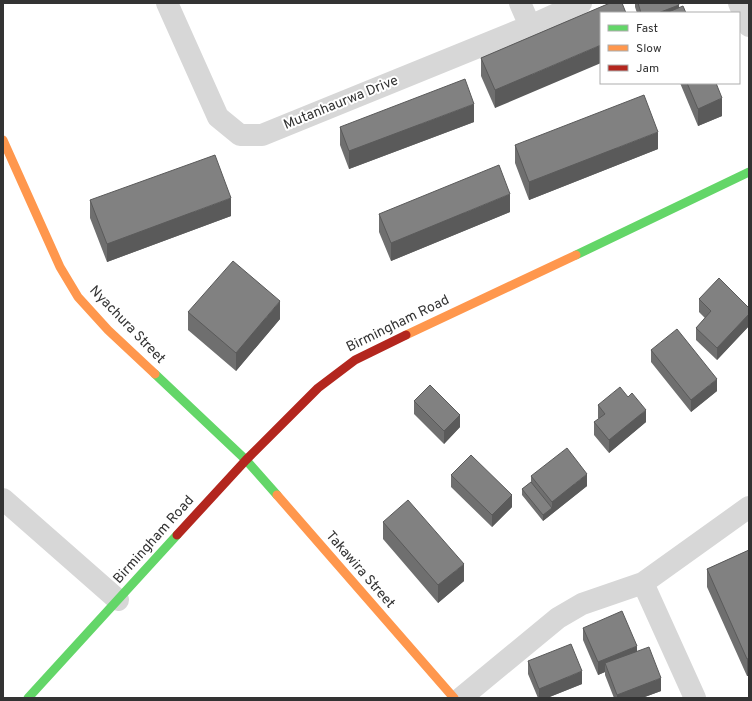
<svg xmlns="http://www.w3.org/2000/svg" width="752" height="701" font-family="Overpass,sans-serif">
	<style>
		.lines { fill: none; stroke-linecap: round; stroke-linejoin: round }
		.street { stroke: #d7d7d7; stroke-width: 22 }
		.fast { stroke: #63d668; stroke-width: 9 }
		.slow { stroke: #ff974d; stroke-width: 9 }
		.jam { stroke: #b3261e; stroke-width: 9 }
		.wall { fill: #6f6f6f }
		.shaded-wall { fill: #5a5a5a }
		.building { fill: #818181; stroke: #5a5a5a }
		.labels { text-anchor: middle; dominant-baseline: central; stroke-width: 4; stroke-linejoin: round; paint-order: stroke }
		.street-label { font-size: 14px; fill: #333; stroke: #fff }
	</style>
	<rect width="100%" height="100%" fill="#fff"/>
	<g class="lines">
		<path class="street" d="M 167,3 L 218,117 L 240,135 L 262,135 L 530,26 L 581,3
			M 520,3 L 530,26
			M 739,3 L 749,26
			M 3,499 L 118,600
			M 643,583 L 695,698
			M 461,698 L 558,618 L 582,604 L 643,583 L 749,507"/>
		<path class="fast" d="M 576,255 L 749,172
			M 155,374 L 246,460 L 277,495
			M 28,698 L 177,535"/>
		<path class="slow" d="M 3,140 L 60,267 L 78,297 L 108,330 L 155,374
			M 406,335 L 576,255
			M 277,495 L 454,698"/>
		<path class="jam" d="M 177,535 L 246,460 L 318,388 L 355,360 L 406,335"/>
	</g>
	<path class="wall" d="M 610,3 L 495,108 L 481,76 L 481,58 Z
		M 635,3 L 678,3 L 679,8 L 686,13 L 637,13 L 635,7 Z
		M 680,83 L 716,83 L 722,116 L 698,126 Z
		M 474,122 L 349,169 L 340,145 L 340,127 Z
		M 515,145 L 658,149 L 529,200 L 515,163 Z
		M 90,200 L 231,216 L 107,262 L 90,218 Z
		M 510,212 L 391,261 L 379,232 L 379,214 Z
		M 699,299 L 749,308 L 749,326 L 717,360 L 696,340 L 696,328 L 705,318 L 699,312 Z
		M 188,312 L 280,319 L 236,371 L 188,330 Z
		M 651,350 L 717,391 L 691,412 L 651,362 Z
		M 628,397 L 646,422 L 609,453 L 594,435 L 594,422 L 599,419 L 598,418 L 598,405 Z
		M 414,401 L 460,427 L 444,444 L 414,414 Z
		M 451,475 L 512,507 L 492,527 L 451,487 Z
		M 531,476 L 587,486 L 543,521 L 522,495 L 522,489 L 531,482 Z
		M 383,522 L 464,581 L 438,603 L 383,539 Z
		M 749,550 L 749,676 L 747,676 L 707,587 L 707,569 Z
		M 583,628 L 637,651 L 661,691 L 642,698 L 614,698 L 605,675 L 605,672 L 598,675 L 583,640 Z
		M 528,661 L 582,684 L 547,698 L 538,698 L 528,674 Z"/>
	<path class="shaded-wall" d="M 679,5 L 679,13 L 658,13 Z
		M 601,45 L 601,63 L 495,108 L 495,90 Z
		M 722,98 L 722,116 L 698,126 L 698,109 Z
		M 474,104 L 474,122 L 349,169 L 349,151 Z
		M 658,132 L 658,149 L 529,200 L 529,182 Z
		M 510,194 L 510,212 L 391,261 L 391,243 Z
		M 231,198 L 231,216 L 107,262 L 107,244 Z
		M 280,301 L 280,319 L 236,371 L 236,353 Z
		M 749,314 L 749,326 L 717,360 L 717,348 Z
		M 717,379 L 717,391 L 691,412 L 691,400 Z
		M 646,410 L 646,422 L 609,453 L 609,440 Z
		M 460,415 L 460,427 L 444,444 L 444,431 Z
		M 587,474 L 587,486 L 543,521 L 543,515 L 552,508 L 552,502 Z
		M 512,495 L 512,507 L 492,527 L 492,515 Z
		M 464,564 L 464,581 L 438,603 L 438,585 Z
		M 637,646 L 637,659 L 605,663 L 605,672 L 598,675 L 598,662 Z
		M 749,658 L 749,676 L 747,676 L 747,659 Z
		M 582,671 L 582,684 L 547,698 L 539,698 L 539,689 Z
		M 661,678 L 661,691 L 642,698 L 617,698 L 617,695 Z"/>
	<path class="building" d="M 610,3 L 622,3 L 626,13 L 601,13 L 601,45 L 495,90 L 481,58 Z
		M 638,3 L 678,3 L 679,5 L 658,13 L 641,13 Z
		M 683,6 L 686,13 L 666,13 Z
		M 465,79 L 474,104 L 349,151 L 340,127 Z
		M 687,83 L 716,83 L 722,98 L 698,109 Z
		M 644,95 L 658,132 L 529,182 L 515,145 Z
		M 215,155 L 231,198 L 107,244 L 90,200 Z
		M 499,165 L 510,194 L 391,243 L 379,214 Z
		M 233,261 L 280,301 L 236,353 L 188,312 Z
		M 719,278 L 749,308 L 749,314 L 717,348 L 696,328 L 711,311 L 699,299 Z
		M 677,329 L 717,379 L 691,400 L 651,350 Z
		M 430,385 L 460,415 L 444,431 L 414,401 Z
		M 620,387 L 628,397 L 632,393 L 646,410 L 609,440 L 594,422 L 605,414 L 598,405 Z
		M 567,448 L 587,474 L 552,502 L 531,476 Z
		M 471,455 L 512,495 L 492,515 L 451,475 Z
		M 531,482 L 552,508 L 543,515 L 522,489 Z
		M 408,500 L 464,564 L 438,585 L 383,522 Z
		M 749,550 L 749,658 L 747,659 L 707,569 Z
		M 622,611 L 637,646 L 598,662 L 583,628 Z
		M 571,644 L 582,671 L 539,689 L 528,661 Z
		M 649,647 L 661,678 L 617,695 L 605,663 Z"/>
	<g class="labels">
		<g class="street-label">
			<text transform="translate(341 103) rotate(-22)">Mutanhaurwa Drive</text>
			<text transform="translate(398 324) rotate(-26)">Birmingham Road</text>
			<text transform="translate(127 325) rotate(46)">Nyachura Street</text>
			<text transform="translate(154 540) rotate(-48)">Birmingham Road</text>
			<text transform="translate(360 570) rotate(49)">Takawira Street</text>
		</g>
	</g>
	<rect width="752" height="701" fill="none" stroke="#333333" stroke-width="8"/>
	<rect x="600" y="12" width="140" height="72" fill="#ffffff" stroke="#adadad"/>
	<rect x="608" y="25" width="20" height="6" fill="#63d668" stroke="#adadad"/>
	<text x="636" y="32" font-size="12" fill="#333333">Fast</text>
	<rect x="608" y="45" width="20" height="6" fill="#ff974d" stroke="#adadad"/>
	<text x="636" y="52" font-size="12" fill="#333333">Slow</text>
	<rect x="608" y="65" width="20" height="6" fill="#b3261e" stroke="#adadad"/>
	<text x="636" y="72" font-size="12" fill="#333333">Jam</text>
</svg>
